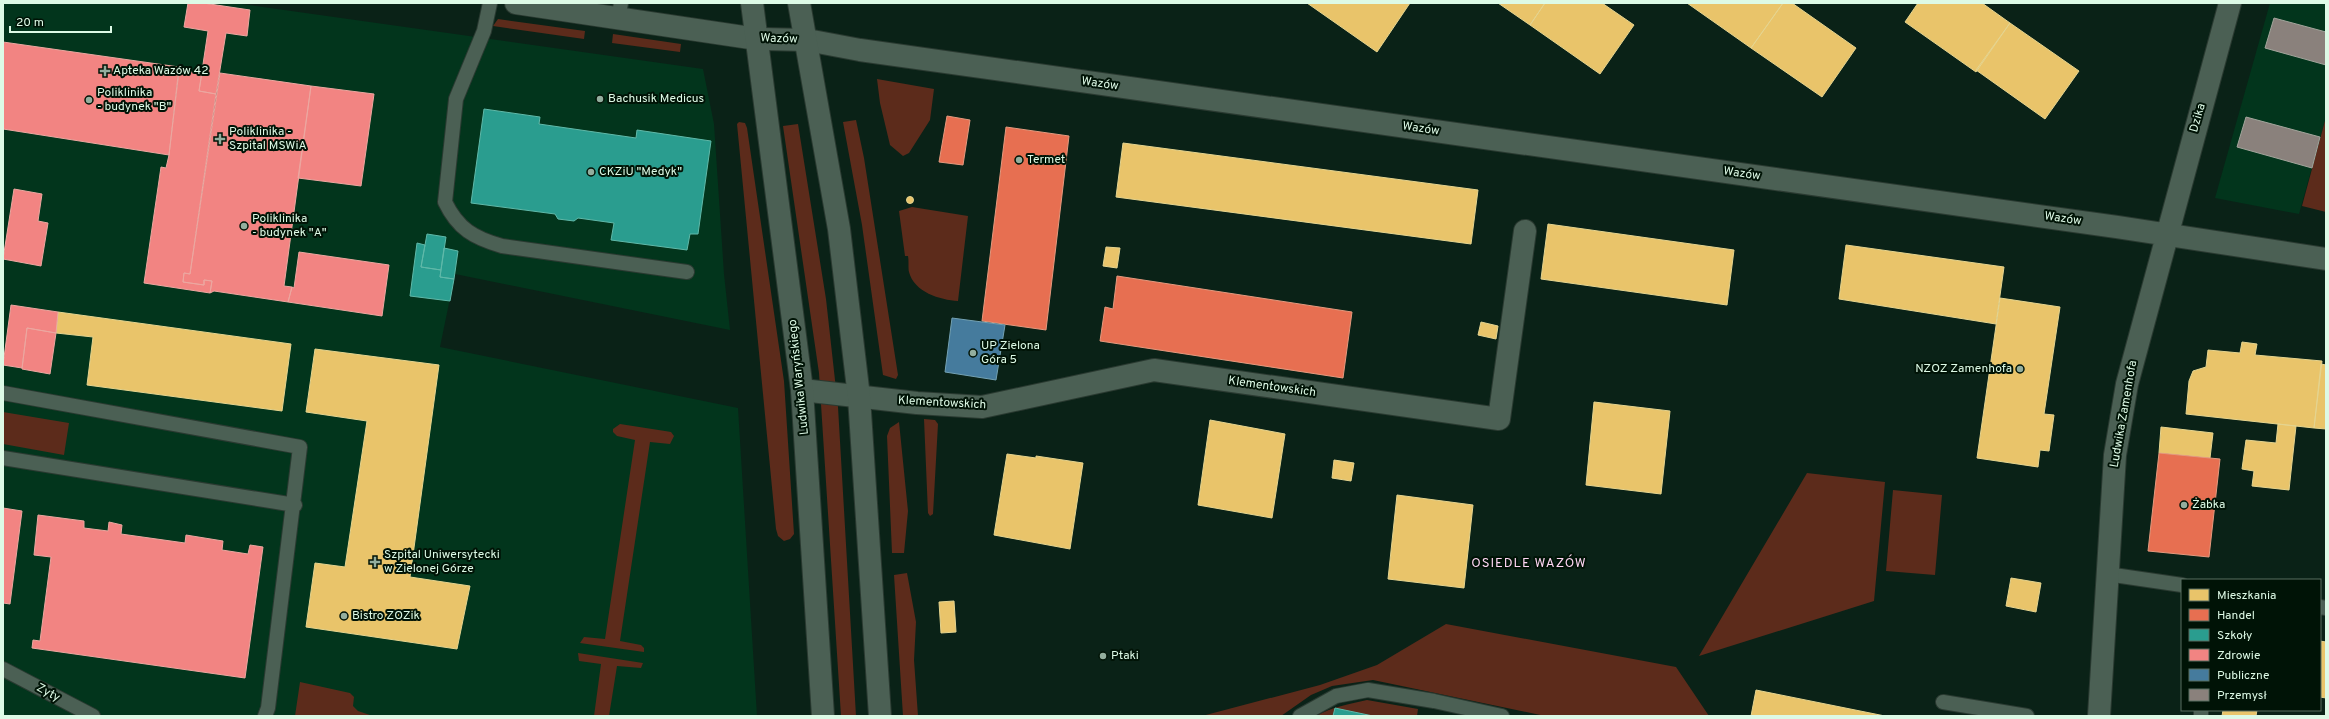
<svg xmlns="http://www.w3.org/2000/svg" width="2329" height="719" font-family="Overpass,sans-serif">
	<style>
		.built { fill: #02351c }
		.green { fill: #5c2b1b }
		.homes { fill: #e9c46a; stroke: #e5d48f }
		.shops { fill: #e76f51; stroke: #e4997e }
		.schools { fill: #2a9d8f; stroke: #60b9a9 }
		.health { fill: #f28482; stroke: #eca7a0 }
		.public { fill: #457b9d; stroke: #73a1b3 }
		.industry { fill: #8a817c; stroke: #a3a59c }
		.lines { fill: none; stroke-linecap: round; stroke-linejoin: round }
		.service-casing { stroke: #2a3a31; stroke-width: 16 }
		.minor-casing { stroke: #2a3a31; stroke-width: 24 }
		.tertiary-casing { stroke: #2a3a31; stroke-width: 24 }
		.service { stroke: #4b6054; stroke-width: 14 }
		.minor { stroke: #4b6054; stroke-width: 22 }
		.tertiary { stroke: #4b6054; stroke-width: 22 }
		.poi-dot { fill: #93ae9e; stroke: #001306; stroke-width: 1.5 }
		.labels { text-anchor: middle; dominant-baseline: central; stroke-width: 4; stroke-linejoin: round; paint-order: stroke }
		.street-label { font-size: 12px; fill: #ddfae6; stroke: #001306 }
		.poi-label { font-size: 12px; fill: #ddfae6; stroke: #001306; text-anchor: start }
		.neighbourhood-label { font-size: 13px; letter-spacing: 1px; fill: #ffd6f4; stroke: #001306 }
	</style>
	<rect width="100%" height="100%" fill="#0a2217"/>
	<path class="built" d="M 3,3 L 235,3 L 703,69 L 714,124 L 724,274 L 730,330 L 455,274 L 440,347 L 738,408 L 757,716 L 3,716 Z
		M 2270,3 L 2326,3 L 2326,117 L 2299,214 L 2215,198 Z"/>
	<path class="green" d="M 498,19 L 585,31 L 584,39 L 493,26 Z
		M 613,34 L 681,44 L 680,52 L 612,43 Z
		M 877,79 L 934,89 L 930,120 L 909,153 L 903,156 L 890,145 L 880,103 Z
		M 2326,117 L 2326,212 L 2302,206 Z
		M 856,120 L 864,158 L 898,375 L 896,379 L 883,375 L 862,225 L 843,122 Z
		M 739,122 L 745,123 L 747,128 L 784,381 L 794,534 L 790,539 L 784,541 L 778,536 L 776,529 L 737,124 Z
		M 798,124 L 826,299 L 838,407 L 856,716 L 841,716 L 819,373 L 783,126 Z
		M 912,207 L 968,216 L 958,301 C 940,300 914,292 909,272 C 908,268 909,261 908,256 L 905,256 L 899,211 Z
		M 3,412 L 69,423 L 64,455 L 3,444 Z
		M 924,419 L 935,420 L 938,424 L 933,514 L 930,516 L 928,513 Z
		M 899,422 L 908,511 L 904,553 L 892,553 L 887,436 L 890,428 Z
		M 620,424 L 665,431 L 671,432 L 674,436 L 670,444 L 650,442 L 620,641 L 641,645 L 644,648 L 644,652 L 580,643 L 584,637 L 605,639 L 635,440 L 617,436 L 613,432 L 613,429 Z
		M 1807,473 L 1885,482 L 1874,601 L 1699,656 Z
		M 1893,490 L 1942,495 L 1935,575 L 1886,571 Z
		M 907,573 L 916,622 L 914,660 L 918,716 L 903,716 L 894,575 Z
		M 1446,624 L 1676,667 L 1709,716 L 1545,716 L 1373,680 L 1332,686 L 1311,695 L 1281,716 L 1202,716 L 1320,685 L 1377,665 Z
		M 578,653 L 643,663 L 641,668 L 617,666 L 609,716 L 594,716 L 601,664 L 579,661 Z
		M 300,682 L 350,693 L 354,697 L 353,706 L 358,711 L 373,716 L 295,716 Z
		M 1367,700 L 1418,709 L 1417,716 L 1373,716 L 1335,708 L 1333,716 L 1316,716 C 1332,707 1349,704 1367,700 Z"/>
	<path class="homes" d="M 1307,3 L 1410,3 L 1377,52 Z
		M 1498,3 L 1545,3 L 1530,25 Z
		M 1545,3 L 1602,3 L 1634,25 L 1600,74 L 1530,25 Z
		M 1687,3 L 1783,3 L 1751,48 Z
		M 1783,3 L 1792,3 L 1856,48 L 1822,97 L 1751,48 Z
		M 1918,3 L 1982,3 L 2010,23 L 1976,72 L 1905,22 Z
		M 2010,23 L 2079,71 L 2045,119 L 1976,70 Z
		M 1123,143 L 1478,190 L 1471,244 L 1116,197 Z
		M906.5 200a3.5 3.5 0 1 1 7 0a3.5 3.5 0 1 1-7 0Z
		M 1548,224 L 1734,250 L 1727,305 L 1541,279 Z
		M 1846,245 L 2004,267 L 1996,324 L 1839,299 Z
		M 1106,247 L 1120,248 L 1117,268 L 1103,266 Z
		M 2000,298 L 2060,307 L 2044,414 L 2054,415 L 2049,451 L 2040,450 L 2038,467 L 1977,458 Z
		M 58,312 L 291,344 L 282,411 L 87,385 L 93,337 L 56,333 Z
		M 1481,322 L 1498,326 L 1496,339 L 1478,335 Z
		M 2242,342 L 2257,344 L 2255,355 L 2322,361 L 2314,428 L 2186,414 L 2189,381 L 2193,371 L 2206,367 L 2208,350 L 2240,353 Z
		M 315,349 L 439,365 L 410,577 L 470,586 L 457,649 L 306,627 L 315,563 L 345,567 L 367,421 L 306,412 Z
		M 2321,364 L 2326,365 L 2326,429 L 2314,428 Z
		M 1594,402 L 1670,411 L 1661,494 L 1586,485 Z
		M 1210,420 L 1285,434 L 1272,518 L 1198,505 Z
		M 2278,424 L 2296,426 L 2289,490 L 2252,486 L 2254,471 L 2242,469 L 2246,440 L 2276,443 Z
		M 2161,427 L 2213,433 L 2210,458 L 2159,453 Z
		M 1007,454 L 1036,458 L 1036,456 L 1083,463 L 1070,549 L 994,535 Z
		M 1334,460 L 1354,463 L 1351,481 L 1332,478 Z
		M 1397,495 L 1473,505 L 1464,588 L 1388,579 Z
		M 2011,578 L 2041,583 L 2036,612 L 2006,606 Z
		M 954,601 L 956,632 L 941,633 L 939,602 Z
		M 2320,641 L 2326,642 L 2326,698 L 2320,697 Z
		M 1756,690 L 1885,716 L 1751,716 Z
		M 2223,710 L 2257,710 L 2256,716 L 2222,716 Z"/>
	<path class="shops" d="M 947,116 L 970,120 L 963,165 L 939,162 Z
		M 1006,127 L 1069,136 L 1046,330 L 982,321 Z
		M 1117,276 L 1352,312 L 1343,378 L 1100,341 L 1105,307 L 1113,309 Z
		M 2159,453 L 2220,459 L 2209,557 L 2148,551 Z"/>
	<path class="schools" d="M 484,109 L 540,117 L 539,124 L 636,138 L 637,130 L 711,141 L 698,234 L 690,234 L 687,250 L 611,240 L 614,223 L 578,218 L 574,221 L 558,219 L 555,214 L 471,203 Z
		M 427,234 L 446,237 L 441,270 L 421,267 Z
		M 417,243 L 425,245 L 421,267 L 441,270 L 440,277 L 454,279 L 450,301 L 410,296 Z
		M 444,248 L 458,251 L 454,279 L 440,277 Z
		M 1335,708 L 1373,716 L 1333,716 Z"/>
	<path class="health" d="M 188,3 L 203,3 L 250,10 L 247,36 L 226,33 L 216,94 L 199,91 L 208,31 L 184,27 Z
		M 3,42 L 179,67 L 169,155 L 3,129 Z
		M 179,71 L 202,73 L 199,91 L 216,94 L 190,274 L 184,273 L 183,282 L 204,285 L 204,280 L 212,281 L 210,293 L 144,283 L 161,167 L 166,168 L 169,155 Z
		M 220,73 L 311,86 L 284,286 L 292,287 L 288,302 L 214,291 L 210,293 L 212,281 L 204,280 L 204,285 L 183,282 L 184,273 L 190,274 Z
		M 311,86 L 374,94 L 361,186 L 298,178 Z
		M 14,189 L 42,194 L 38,221 L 48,223 L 41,266 L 3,259 Z
		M 299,252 L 389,265 L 382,316 L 288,302 L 292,287 L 294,288 Z
		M 11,305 L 58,312 L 56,333 L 27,328 L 22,368 L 3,365 Z
		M 27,328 L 56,333 L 50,374 L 22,369 Z
		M 3,508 L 22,511 L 10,604 L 3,603 Z
		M 38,515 L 84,521 L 84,528 L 108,531 L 109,522 L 122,525 L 121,534 L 185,543 L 186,535 L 223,541 L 222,550 L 248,554 L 250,545 L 263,547 L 245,678 L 32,648 L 33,640 L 40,641 L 51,557 L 34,555 Z"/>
	<path class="public" d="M 952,318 L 1005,325 L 996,380 L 945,372 Z"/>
	<path class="industry" d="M 2274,18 L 2326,32 L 2326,65 L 2265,48 Z
		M 2246,117 L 2320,137 L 2312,168 L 2237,147 Z"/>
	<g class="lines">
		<defs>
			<path id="service" d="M 490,3 L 484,31 L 456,99 L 445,202 C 458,229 474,238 502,246 L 687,272
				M 618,19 L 621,3
				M 3,393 L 300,447 L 268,708 L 265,716
				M 3,458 L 295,505
				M 2107,574 L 2182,585
				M 2320,607 L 2326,608
				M 3,669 L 93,716
				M 1943,702 L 2027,716
				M 1300,716 L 1336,696 L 1368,690 L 1434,701 L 1502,716
				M 2201,716 L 2201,710"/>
			<path id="minor" d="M 516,3 L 757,39 L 807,40 L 860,50 L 2117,227 L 2326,259
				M 802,390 L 917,403 L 982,407 L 1154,370 L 1499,419 L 1525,231
				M 2099,716 L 2115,455 L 2127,384 L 2230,3"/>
			<path id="tertiary" d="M 752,3 L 802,390 L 823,716
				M 799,3 L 839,229 L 859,397 L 880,716"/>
		</defs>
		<use href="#service" class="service-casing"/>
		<use href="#minor" class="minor-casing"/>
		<use href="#tertiary" class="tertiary-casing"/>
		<use href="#service" class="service"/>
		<use href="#minor" class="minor"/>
		<use href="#tertiary" class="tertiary"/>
	</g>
	<g class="poi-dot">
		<path d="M103 65h4v4h4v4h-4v4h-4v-4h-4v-4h4z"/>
		<circle cx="600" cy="99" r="4"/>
		<circle cx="89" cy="100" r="4"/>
		<path d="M218 133h4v4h4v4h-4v4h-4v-4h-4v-4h4z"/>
		<circle cx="1019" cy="160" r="4"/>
		<circle cx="591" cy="172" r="4"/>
		<circle cx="244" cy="226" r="4"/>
		<circle cx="973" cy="353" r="4"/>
		<circle cx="2020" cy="369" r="4"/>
		<circle cx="2184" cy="505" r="4"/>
		<path d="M373 556h4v4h4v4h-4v4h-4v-4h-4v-4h4z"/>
		<circle cx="344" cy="616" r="4"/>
		<circle cx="1103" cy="656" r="4"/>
	</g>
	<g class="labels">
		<g class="street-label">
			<text transform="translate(779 39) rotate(2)">Wazów</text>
			<text transform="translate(1100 84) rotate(8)">Wazów</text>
			<text transform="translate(2198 118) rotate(-74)">Dzika</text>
			<text transform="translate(1421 129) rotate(8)">Wazów</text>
			<text transform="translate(1742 174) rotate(8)">Wazów</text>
			<text transform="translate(2063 219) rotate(8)">Wazów</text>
			<text transform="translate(799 377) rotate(-96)">Ludwika Waryńskiego</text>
			<text transform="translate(1272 387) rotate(8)">Klementowskich</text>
			<text transform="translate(942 403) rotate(3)">Klementowskich</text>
			<text transform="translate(2124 414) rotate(-80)">Ludwika Zamenhofa</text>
			<text transform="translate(48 693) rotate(28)">Zyty</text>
		</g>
		<g class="poi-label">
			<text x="113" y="71">Apteka Wazów 42</text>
			<text x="97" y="93">Poliklinika<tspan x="97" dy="14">- budynek "B"</tspan></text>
			<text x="608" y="99">Bachusik Medicus</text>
			<text x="229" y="132">Poliklinika -<tspan x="229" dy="14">Szpital MSWiA</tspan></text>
			<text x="1027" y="160">Termet</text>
			<text x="599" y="172">CKZiU "Medyk"</text>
			<text x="252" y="219">Poliklinika<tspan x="252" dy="14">- budynek "A"</tspan></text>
			<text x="981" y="346">UP Zielona<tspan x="981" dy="14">Góra 5</tspan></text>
			<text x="2012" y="369" text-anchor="end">NZOZ Zamenhofa</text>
			<text x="2192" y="505">Żabka</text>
			<text x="384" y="555">Szpital Uniwersytecki<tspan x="384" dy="14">w Zielonej Górze</tspan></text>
			<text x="352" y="616">Bistro ZOZik</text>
			<text x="1111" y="656">Ptaki</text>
		</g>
		<g class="neighbourhood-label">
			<text x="1529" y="564">OSIEDLE WAZÓW</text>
		</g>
	</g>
	<rect width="2329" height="719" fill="none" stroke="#ddfae6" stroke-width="8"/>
	<rect x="2181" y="579" width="140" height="132" fill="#001306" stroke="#586f60"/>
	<rect x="2189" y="589" width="20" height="12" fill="#e9c46a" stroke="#586f60"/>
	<text x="2217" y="599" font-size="12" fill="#ddfae6">Mieszkania</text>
	<rect x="2189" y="609" width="20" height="12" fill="#e76f51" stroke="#586f60"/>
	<text x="2217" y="619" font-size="12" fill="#ddfae6">Handel</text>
	<rect x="2189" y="629" width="20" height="12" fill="#2a9d8f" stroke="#586f60"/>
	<text x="2217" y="639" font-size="12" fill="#ddfae6">Szkoły</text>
	<rect x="2189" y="649" width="20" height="12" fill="#f28482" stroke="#586f60"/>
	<text x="2217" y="659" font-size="12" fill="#ddfae6">Zdrowie</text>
	<rect x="2189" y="669" width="20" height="12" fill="#457b9d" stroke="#586f60"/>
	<text x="2217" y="679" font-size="12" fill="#ddfae6">Publiczne</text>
	<rect x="2189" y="689" width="20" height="12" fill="#8a817c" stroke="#586f60"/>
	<text x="2217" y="699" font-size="12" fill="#ddfae6">Przemysł</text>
	<path d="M10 26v6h101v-6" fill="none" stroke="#ddfae6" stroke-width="2"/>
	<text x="16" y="26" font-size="12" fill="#ddfae6" stroke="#001306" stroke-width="3" paint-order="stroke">20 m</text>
</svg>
